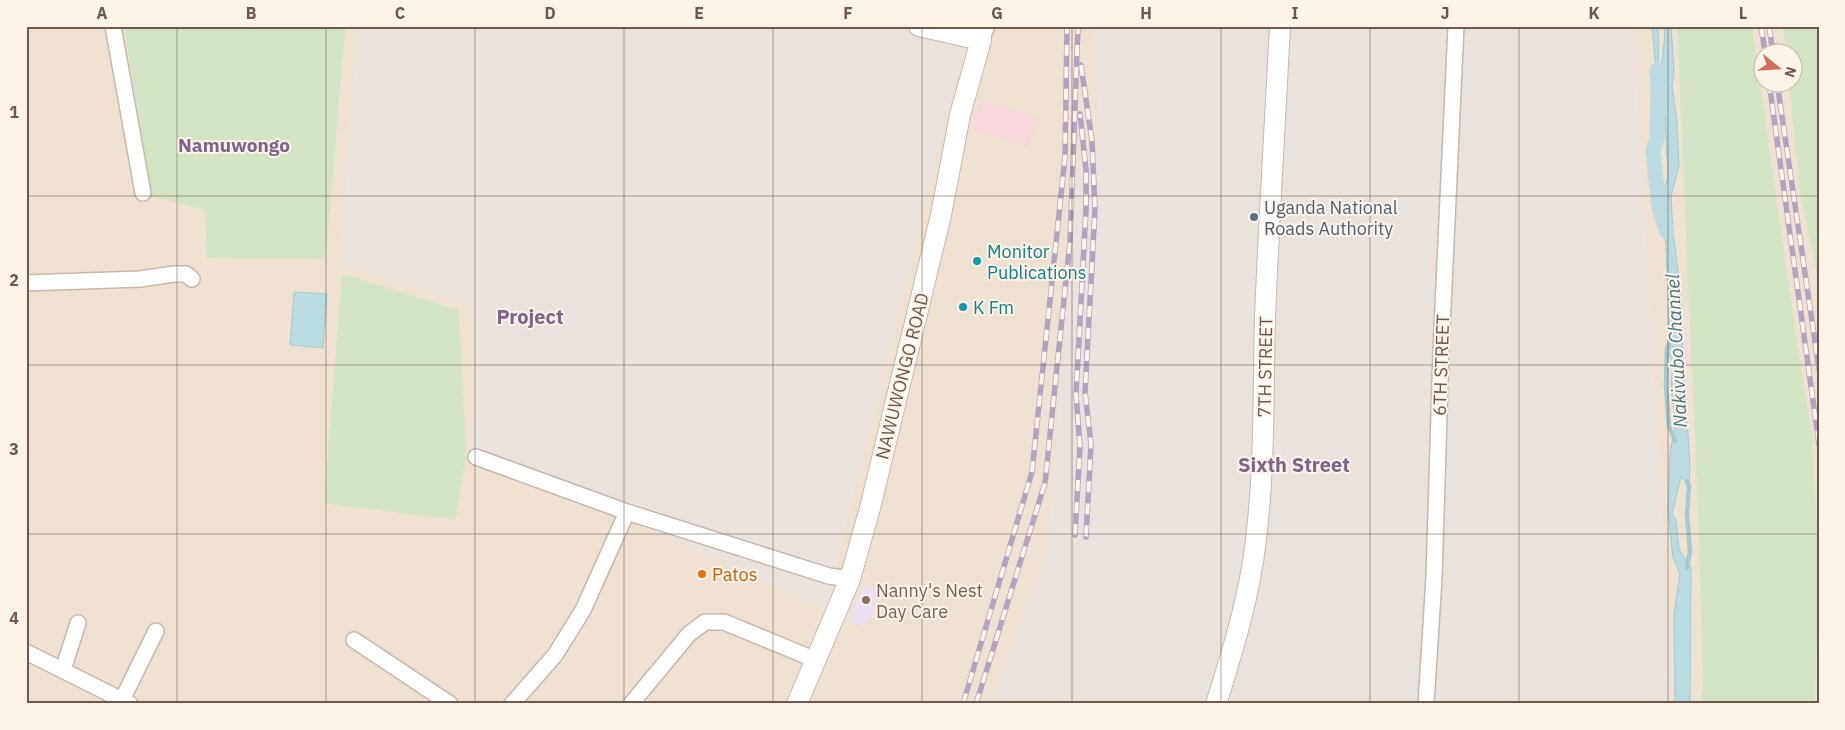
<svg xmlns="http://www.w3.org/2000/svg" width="1845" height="730" font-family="'IBM Plex Sans',sans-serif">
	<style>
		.residential { fill: #efe1d2; fill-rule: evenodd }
		.industrial { fill: #e9e2dd }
		.education { fill: #ece0f5 }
		.medical { fill: #f6d7dc }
		.green { fill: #d2e4c3 }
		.water { fill: #badbe0; stroke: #a2cad0 }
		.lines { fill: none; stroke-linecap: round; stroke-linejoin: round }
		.stream { stroke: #a2cad0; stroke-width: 4.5 }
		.canal { stroke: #badbe0; stroke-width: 15 }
		.minor-casing { stroke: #c8b7ab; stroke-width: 18 }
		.tertiary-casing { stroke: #c8b7ab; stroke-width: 22 }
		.minor { stroke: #fff; stroke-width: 15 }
		.tertiary { stroke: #fff; stroke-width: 20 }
		.rail-casing { stroke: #b2a4c0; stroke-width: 5.5 }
		.rail { stroke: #fcf4e8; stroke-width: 4; stroke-dasharray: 11; stroke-linecap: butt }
		.grid { fill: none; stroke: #6e574c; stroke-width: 1; stroke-opacity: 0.55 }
		.service-dot { fill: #5c6f8a; stroke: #fcf4e8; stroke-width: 2 }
		.culture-dot { fill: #0f9aa8; stroke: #fcf4e8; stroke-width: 2 }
		.food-dot { fill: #e8710a; stroke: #fcf4e8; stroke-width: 2 }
		.education-dot { fill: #8d6e63; stroke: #fcf4e8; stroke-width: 2 }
		.labels { text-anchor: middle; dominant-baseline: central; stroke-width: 4; stroke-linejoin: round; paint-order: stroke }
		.service-label { font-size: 18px; fill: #4e5e75; stroke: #fcf4e8; text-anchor: start }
		.culture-label { font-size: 18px; fill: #0d838f; stroke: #fcf4e8; text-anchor: start }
		.street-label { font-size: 18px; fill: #6e574c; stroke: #fcf4e8 }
		.food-label { font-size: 18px; fill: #c56008; stroke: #fcf4e8; text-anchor: start }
		.education-label { font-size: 18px; fill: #785e54; stroke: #fcf4e8; text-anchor: start }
		.neighbourhood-label { font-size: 19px; font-weight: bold; fill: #7c648a; stroke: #fcf4e8 }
		.water-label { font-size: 19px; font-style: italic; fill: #49777f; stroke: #fcf4e8 }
		.quarter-label { font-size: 20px; font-weight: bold; fill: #7c648a; stroke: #fcf4e8 }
		.neatline { fill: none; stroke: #6e574c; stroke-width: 2 }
		.grid-label { font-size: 16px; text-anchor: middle; font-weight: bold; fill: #6e574c }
	</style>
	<rect width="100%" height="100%" fill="#f9f0e3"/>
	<path class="residential" d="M 26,26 L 1819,26 L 1819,704 L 26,704 ZM 1762,52 L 1792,52 L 1792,82 L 1762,82 Z"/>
	<path class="industrial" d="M 357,26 L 969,26 L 825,609 L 472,451 L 471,306 L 340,263 Z
		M 1094,26 L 1634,26 L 1671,675 L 1669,704 L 991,704 L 1047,548 L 1079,155 L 1100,153 Z"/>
	<path class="education" d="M 864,586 L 878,592 L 872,607 L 876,609 L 872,618 L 869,617 L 864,627 L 849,621 Z"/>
	<path class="medical" d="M 981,100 L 1038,117 L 1028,147 L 972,129 Z"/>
	<path class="green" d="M 124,26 L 345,26 L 326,259 L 207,258 L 205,210 L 151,196 Z
		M 1677,26 L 1752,26 L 1800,364 L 1812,434 L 1819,564 L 1815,704 L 1701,704 L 1703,684 L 1698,512 Z
		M 1783,26 L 1819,26 L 1819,286 L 1800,192 L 1789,83 L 1792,82 L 1792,52 L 1786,52 Z
		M 342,274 L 459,310 L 466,452 L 456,520 L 324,503 Z"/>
	<path class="water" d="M 1652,26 L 1658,26 L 1659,84 L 1665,35 L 1664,26 L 1671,26 L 1674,70 L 1672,86 L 1677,122 L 1679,166 L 1671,196 L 1673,232 L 1682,301 L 1682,339 L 1690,466 L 1689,486 L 1681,476 L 1672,515 L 1676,519 L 1679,549 L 1691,567 L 1690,704 L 1675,704 L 1674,614 L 1680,573 L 1673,558 L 1668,511 L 1670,451 L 1676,424 L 1671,389 L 1673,362 L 1667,349 L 1669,324 L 1666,243 L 1660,222 L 1662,198 L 1668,176 L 1664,97 L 1658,90 Z
		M 294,292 L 327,294 L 323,348 L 290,345 Z"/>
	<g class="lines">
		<path class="stream" d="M 1669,345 L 1667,349 L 1666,386 L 1669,426 L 1675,441
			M 1687,568 L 1690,551 L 1687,515 L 1689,486 L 1687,482"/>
		<path class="canal" d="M 1657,70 L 1658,90 L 1657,139 L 1653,151 L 1659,209 L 1667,232"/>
		<defs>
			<path id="minor" d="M 113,26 L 143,193
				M 981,40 L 987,26
				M 26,283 L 140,279 L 174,274 L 186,274 L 192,279
				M 476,457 L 627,512 L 829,576 L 850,579
				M 354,640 L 450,704
				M 26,652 L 130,704
				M 63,670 L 78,623
				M 122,700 L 156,631
				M 512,704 L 555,655 L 583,610 L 627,512
				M 631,704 L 689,634 L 705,622 L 724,622 L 816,660
				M 1426,704 L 1434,578 L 1441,350 L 1456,26"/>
			<path id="tertiary" d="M 797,704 L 850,579 L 870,508 L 941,215 L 960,115 L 981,40 L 919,26
				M 1216,704 C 1233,650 1250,595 1256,539 C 1265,465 1263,391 1265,317 C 1269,220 1275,123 1280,26"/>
		</defs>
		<use href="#minor" class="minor-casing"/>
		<use href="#tertiary" class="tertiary-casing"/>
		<use href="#minor" class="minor"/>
		<use href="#tertiary" class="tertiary"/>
		<defs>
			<path id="rail" d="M 1761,26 L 1765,52
				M 1769,26 L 1773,52
				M 1081,65 L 1092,141 L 1095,209 L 1085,392 L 1091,444 L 1086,537
				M 1769,82 L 1819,444
				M 1777,82 L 1819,369
				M 1075,535 L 1080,447 L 1076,394 L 1086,210 L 1086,170 L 1080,114
				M 963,704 L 1032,472 L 1065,157 L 1067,26
				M 976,704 L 1045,483 L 1070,241 L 1078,26"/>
		</defs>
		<use href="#rail" class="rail-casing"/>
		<use href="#rail" class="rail"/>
	</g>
	<path class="grid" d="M 177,26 L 177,704M 326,26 L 326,704M 475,26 L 475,704M 624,26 L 624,704M 773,26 L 773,704M 922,26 L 922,704M 1072,26 L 1072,704M 1221,26 L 1221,704M 1370,26 L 1370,704M 1519,26 L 1519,704M 1668,26 L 1668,704M 26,196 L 1819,196M 26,365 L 1819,365M 26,534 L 1819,534"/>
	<circle class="service-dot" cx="1254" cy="217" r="5"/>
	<g class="culture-dot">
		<circle cx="977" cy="261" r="5"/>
		<circle cx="963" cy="307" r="5"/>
	</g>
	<circle class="food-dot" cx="702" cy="574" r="5"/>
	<circle class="education-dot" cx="866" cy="600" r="5"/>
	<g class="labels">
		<g class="service-label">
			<text x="1264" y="207">Uganda National<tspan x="1264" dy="21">Roads Authority</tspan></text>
		</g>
		<g class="culture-label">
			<text x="987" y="251">Monitor<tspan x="987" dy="21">Publications</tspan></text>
			<text x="973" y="307">K Fm</text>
		</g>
		<g class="street-label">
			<text transform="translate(1441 365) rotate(-88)">6TH STREET</text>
			<text transform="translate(1265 367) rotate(-89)">7TH STREET</text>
			<text transform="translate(902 376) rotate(-76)">NAWUWONGO ROAD</text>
		</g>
		<g class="food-label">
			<text x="712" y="574">Patos</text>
		</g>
		<g class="education-label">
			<text x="876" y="590">Nanny's Nest<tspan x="876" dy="21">Day Care</tspan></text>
		</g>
		<g class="neighbourhood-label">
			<text x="234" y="145">Namuwongo</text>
		</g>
		<g class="water-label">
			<text transform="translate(1676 351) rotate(-93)">Nakivubo Channel</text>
		</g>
		<g class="quarter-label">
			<text x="530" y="316">Project</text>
			<text x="1294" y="464">Sixth Street</text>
		</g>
	</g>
	<rect width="1845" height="730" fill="none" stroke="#fcf4e8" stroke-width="55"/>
	<g transform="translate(1778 68) rotate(108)"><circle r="24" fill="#fcf4e8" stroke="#c3b5aa"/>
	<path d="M0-4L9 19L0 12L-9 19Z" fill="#d56e56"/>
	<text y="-8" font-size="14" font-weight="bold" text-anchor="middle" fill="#6e574c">N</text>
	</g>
	<rect x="28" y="28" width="1790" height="674" class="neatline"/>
	<g class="grid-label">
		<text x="102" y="19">A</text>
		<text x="251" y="19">B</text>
		<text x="400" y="19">C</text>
		<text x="550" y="19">D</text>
		<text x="699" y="19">E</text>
		<text x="848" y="19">F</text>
		<text x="997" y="19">G</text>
		<text x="1146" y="19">H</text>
		<text x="1295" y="19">I</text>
		<text x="1445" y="19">J</text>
		<text x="1594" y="19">K</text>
		<text x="1743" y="19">L</text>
		<text x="14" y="118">1</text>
		<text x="14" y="286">2</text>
		<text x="14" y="455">3</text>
		<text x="14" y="624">4</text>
	</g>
</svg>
